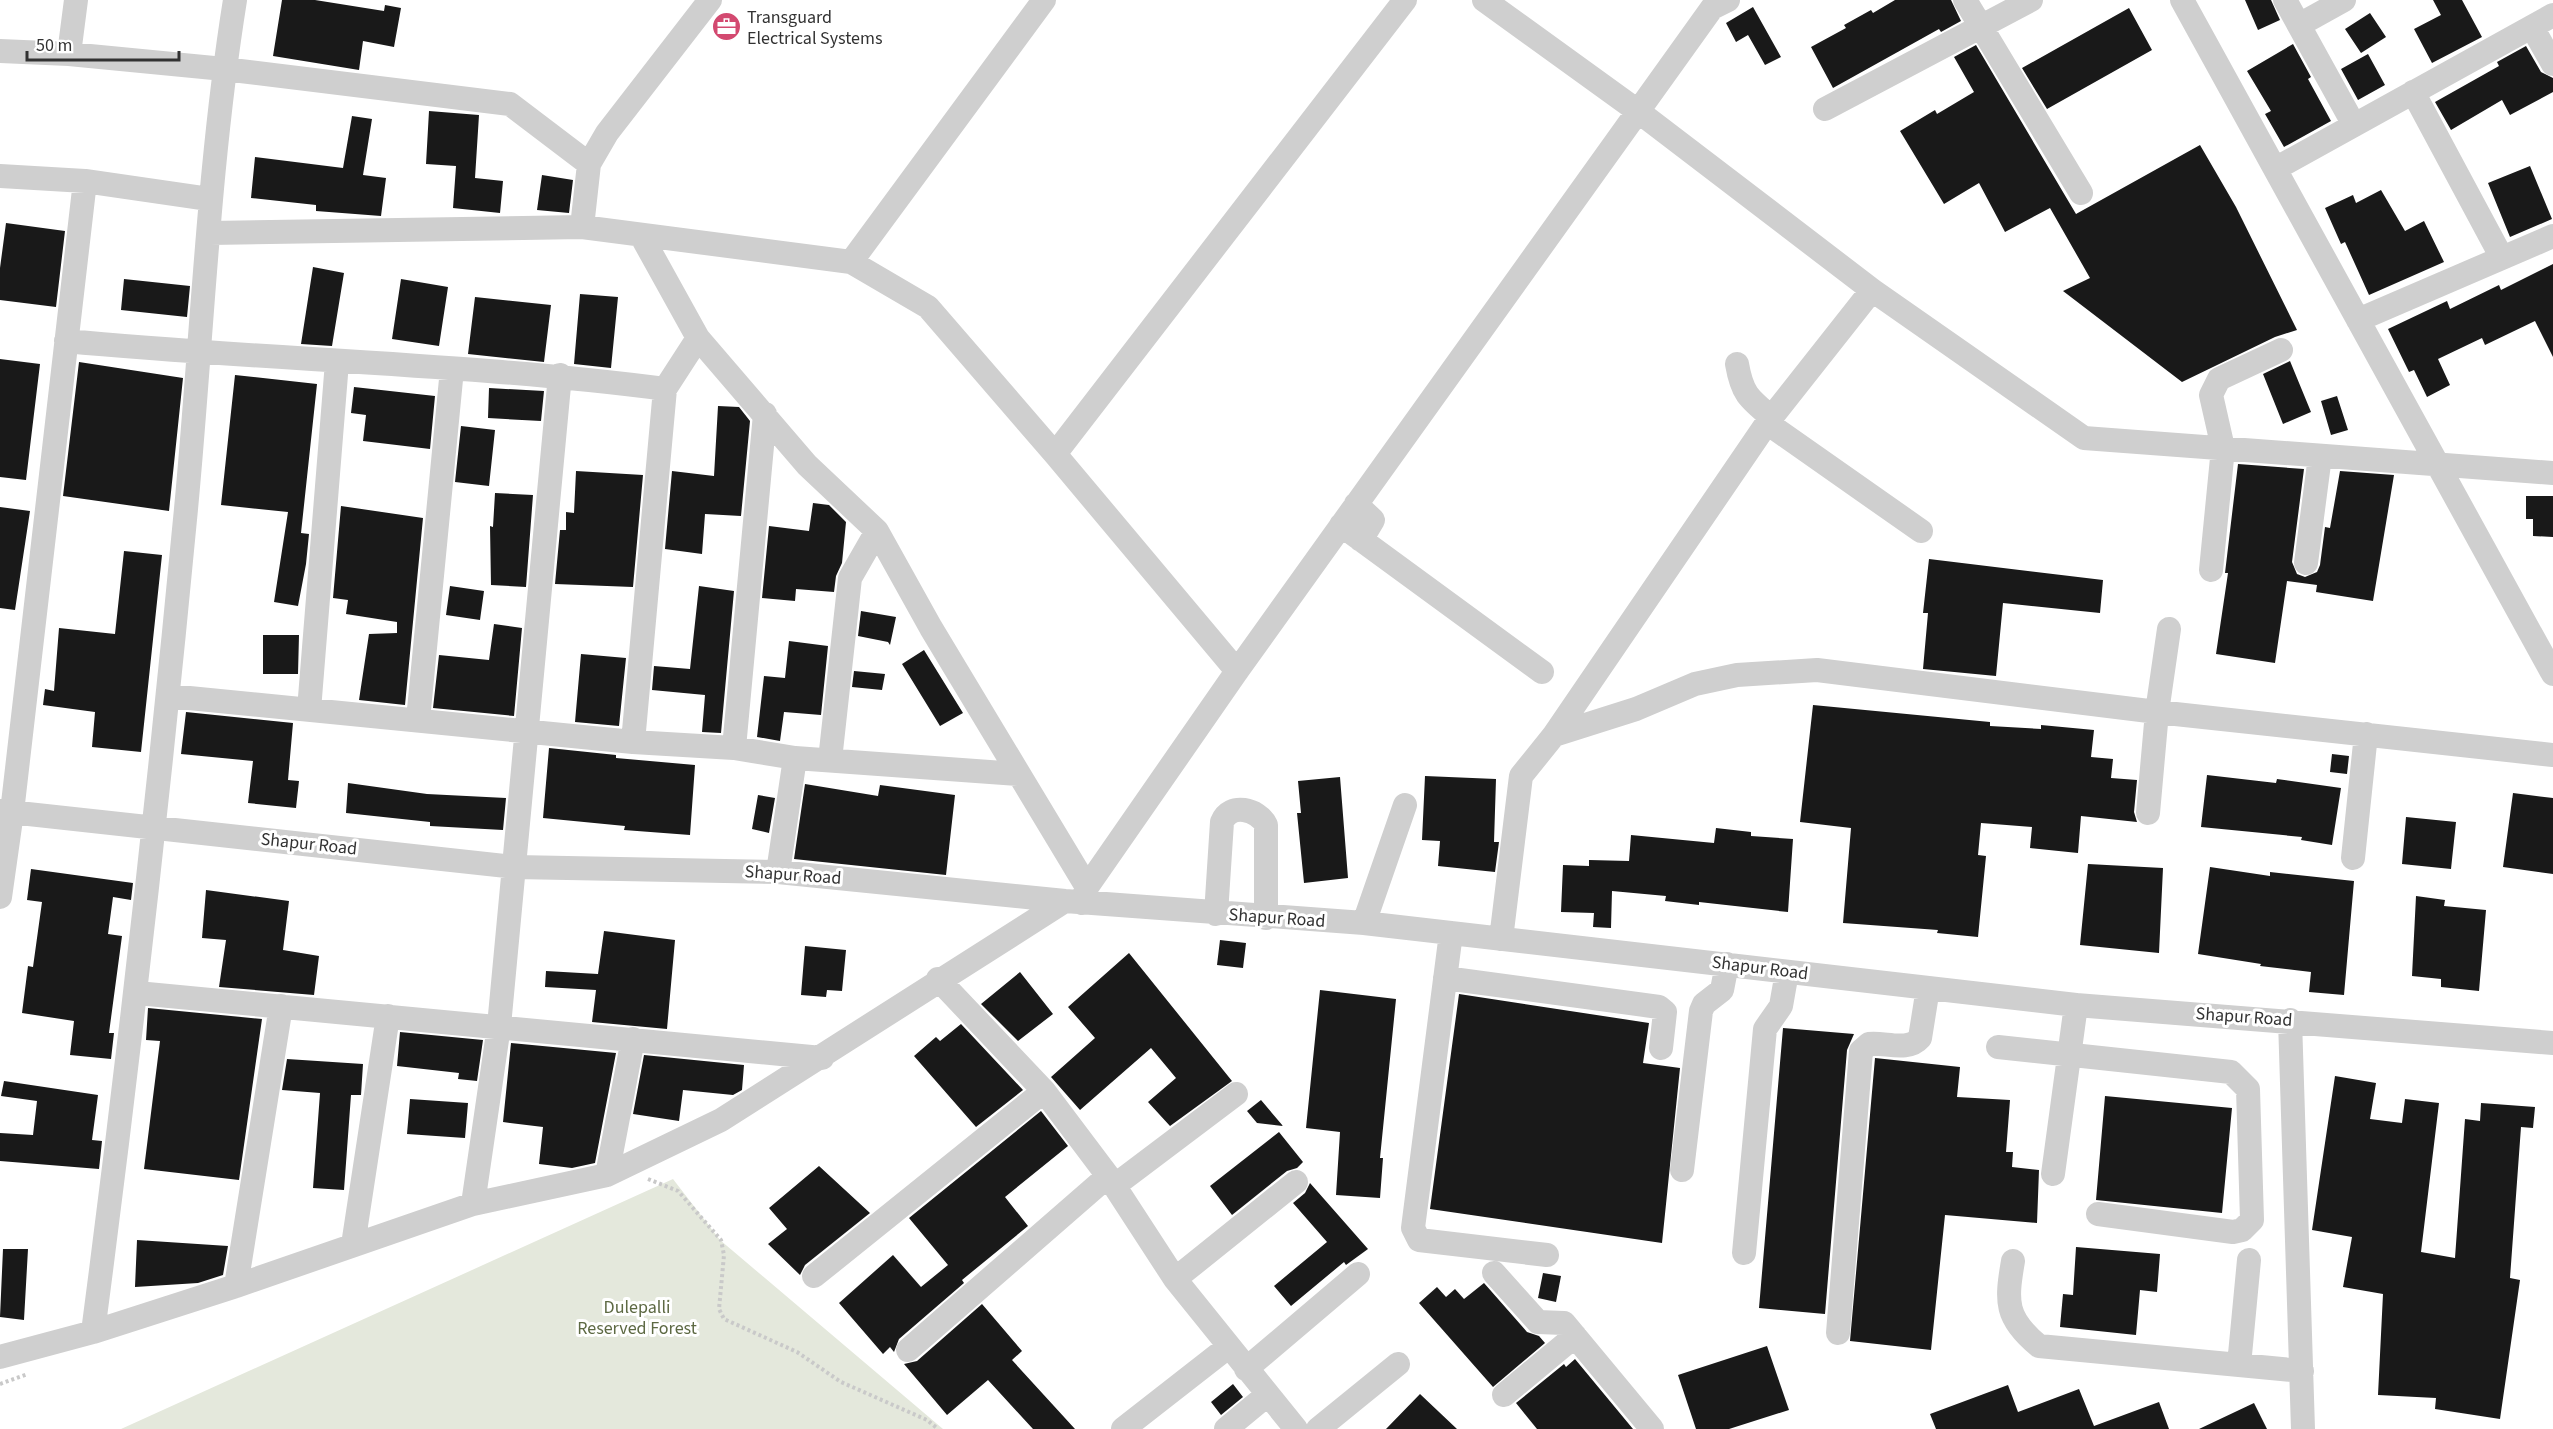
<svg xmlns="http://www.w3.org/2000/svg" width="2553" height="1429" font-family="'Source Sans 3',sans-serif">
	<style>
		.green { fill: #e4e8dc }
		.building { fill: #191919 }
		.lines { fill: none; stroke-linecap: round; stroke-linejoin: round }
		.path { stroke: #c9c9c9; stroke-width: 4; stroke-dasharray: 3 3; stroke-linecap: butt }
		.minor { stroke: #cfcfcf; stroke-width: 24 }
		.labels { text-anchor: middle; dominant-baseline: central; stroke-width: 6; stroke-linejoin: round; paint-order: stroke }
		.poi-label { font-size: 18px; fill: #323232; stroke: #fff; text-anchor: start }
		.street-label { font-size: 18px; fill: #323232; stroke: #fff }
		.park-label { font-size: 18px; fill: #5d6943; stroke: #fff }
	</style>
	<rect width="100%" height="100%" fill="#fff"/>
	<path class="green" d="M 673,1179 L 720,1240 L 943,1429 L 121,1429 Z"/>
	<path class="building" d="M 282,0 L 315,0 L 384,11 L 385,5 L 401,8 L 394,47 L 363,41 L 359,70 L 273,56 Z
		M 1895,0 L 1951,0 L 1961,21 L 1941,32 L 1939,29 L 1833,88 L 1811,47 L 1846,28 L 1844,25 L 1871,10 L 1873,13 Z
		M 2245,0 L 2271,0 L 2280,20 L 2258,30 Z
		M 2433,0 L 2462,0 L 2482,37 L 2432,63 L 2414,29 L 2441,15 Z
		M 1753,7 L 1781,57 L 1765,65 L 1748,35 L 1736,42 L 1726,23 Z
		M 2129,8 L 2152,50 L 2047,109 L 2022,68 Z
		M 2370,13 L 2386,37 L 2361,53 L 2345,29 Z
		M 2293,44 L 2311,77 L 2308,79 L 2331,121 L 2284,147 L 2265,114 L 2271,111 L 2247,71 Z
		M 1976,45 L 2076,214 L 2200,145 L 2236,207 L 2297,330 L 2275,337 L 2182,382 L 2063,291 L 2090,278 L 2050,208 L 2005,232 L 1979,183 L 1944,204 L 1900,131 L 1935,110 L 1937,114 L 1974,92 L 1954,57 Z
		M 2526,46 L 2541,72 L 2553,78 L 2553,92 L 2510,115 L 2502,100 L 2451,130 L 2435,102 L 2499,66 L 2497,62 Z
		M 2368,54 L 2385,85 L 2358,100 L 2341,69 Z
		M 429,111 L 479,115 L 475,178 L 503,181 L 500,213 L 453,208 L 456,166 L 426,164 Z
		M 352,116 L 372,119 L 363,175 L 386,178 L 381,216 L 316,211 L 316,205 L 251,198 L 255,157 L 343,168 Z
		M 2530,166 L 2552,219 L 2510,237 L 2488,183 Z
		M 542,175 L 573,180 L 569,213 L 537,210 Z
		M 2381,190 L 2405,231 L 2424,221 L 2444,262 L 2369,295 L 2345,242 L 2341,244 L 2325,208 L 2353,195 L 2356,203 Z
		M 6,223 L 65,231 L 56,307 L 0,300 L 0,268 Z
		M 2553,264 L 2553,357 L 2535,321 L 2485,345 L 2482,338 L 2438,359 L 2450,385 L 2427,397 L 2414,370 L 2409,372 L 2388,329 L 2447,301 L 2450,309 L 2499,285 L 2501,290 Z
		M 313,267 L 344,273 L 332,346 L 301,344 Z
		M 124,279 L 190,286 L 187,317 L 121,310 Z
		M 401,279 L 448,287 L 439,346 L 392,339 Z
		M 580,294 L 618,297 L 611,368 L 574,364 Z
		M 475,297 L 551,305 L 544,362 L 468,354 Z
		M 0,359 L 40,364 L 26,480 L 0,477 Z
		M 2290,361 L 2311,412 L 2283,424 L 2263,374 Z
		M 79,362 L 183,378 L 169,511 L 63,496 Z
		M 235,375 L 317,384 L 301,533 L 309,534 L 306,564 L 298,606 L 274,602 L 288,512 L 221,505 Z
		M 354,387 L 435,396 L 430,449 L 363,441 L 366,415 L 351,413 Z
		M 489,388 L 544,391 L 541,421 L 488,418 Z
		M 2337,396 L 2348,430 L 2331,435 L 2321,401 Z
		M 718,406 L 739,407 L 750,421 L 741,516 L 705,514 L 702,554 L 665,549 L 672,471 L 714,476 Z
		M 461,426 L 495,430 L 489,486 L 455,482 Z
		M 2238,464 L 2304,469 L 2292,562 L 2297,574 L 2305,577 L 2317,572 L 2320,565 L 2325,527 L 2330,528 L 2340,471 L 2394,475 L 2373,601 L 2316,592 L 2317,585 L 2287,581 L 2275,663 L 2216,654 L 2228,573 L 2225,573 Z
		M 576,471 L 643,475 L 633,587 L 555,584 L 560,530 L 566,530 L 566,512 L 574,513 Z
		M 495,493 L 533,495 L 526,587 L 491,585 L 490,526 L 493,527 Z
		M 2526,496 L 2553,496 L 2553,537 L 2533,536 L 2533,519 L 2526,519 Z
		M 813,503 L 829,505 L 846,522 L 842,563 L 836,576 L 834,592 L 796,589 L 795,601 L 762,598 L 769,526 L 809,531 Z
		M 341,506 L 423,518 L 405,705 L 359,700 L 369,634 L 397,633 L 397,622 L 346,614 L 348,600 L 333,598 Z
		M 0,507 L 30,511 L 15,610 L 0,608 Z
		M 124,551 L 162,555 L 141,752 L 92,747 L 95,712 L 43,705 L 45,689 L 54,691 L 59,628 L 115,634 Z
		M 1929,559 L 2103,580 L 2100,613 L 2003,603 L 1996,676 L 1923,669 L 1928,613 L 1923,613 Z
		M 450,586 L 484,591 L 480,620 L 446,615 Z
		M 699,586 L 734,591 L 721,733 L 702,732 L 705,695 L 652,690 L 654,666 L 690,669 Z
		M 861,611 L 896,617 L 890,645 L 888,642 L 858,636 Z
		M 494,624 L 522,628 L 514,716 L 433,708 L 439,655 L 489,660 Z
		M 263,635 L 299,635 L 298,674 L 263,674 Z
		M 789,641 L 828,646 L 821,715 L 784,712 L 780,741 L 757,737 L 764,676 L 785,678 Z
		M 924,650 L 963,713 L 940,726 L 902,664 Z
		M 581,654 L 626,658 L 619,726 L 575,722 Z
		M 854,671 L 885,674 L 882,690 L 852,687 Z
		M 1813,705 L 1990,722 L 1990,726 L 2041,729 L 2041,725 L 2094,730 L 2091,757 L 2113,759 L 2111,778 L 2137,780 L 2134,812 L 2137,822 L 2081,816 L 2078,853 L 2030,848 L 2032,827 L 1981,823 L 1978,855 L 1986,856 L 1978,937 L 1937,933 L 1938,930 L 1843,923 L 1851,828 L 1800,822 Z
		M 186,712 L 293,723 L 288,780 L 299,781 L 296,808 L 248,803 L 253,761 L 181,754 Z
		M 549,748 L 616,755 L 616,758 L 695,765 L 690,835 L 624,830 L 625,826 L 543,818 Z
		M 2332,754 L 2349,756 L 2347,774 L 2330,772 Z
		M 2207,775 L 2276,783 L 2277,779 L 2341,788 L 2332,845 L 2301,840 L 2302,837 L 2201,827 Z
		M 1425,776 L 1496,779 L 1494,842 L 1499,842 L 1495,872 L 1438,866 L 1440,841 L 1422,840 Z
		M 1340,777 L 1348,878 L 1304,883 L 1297,813 L 1301,813 L 1298,781 Z
		M 348,783 L 427,794 L 506,798 L 503,830 L 430,826 L 430,822 L 346,813 Z
		M 805,784 L 878,796 L 880,785 L 955,795 L 946,875 L 794,859 Z
		M 2513,793 L 2553,798 L 2553,874 L 2503,867 Z
		M 758,795 L 775,798 L 769,833 L 752,829 Z
		M 2406,817 L 2456,822 L 2451,869 L 2402,864 Z
		M 1716,828 L 1751,832 L 1751,836 L 1793,839 L 1788,912 L 1699,902 L 1699,905 L 1665,901 L 1666,896 L 1612,891 L 1611,928 L 1593,927 L 1594,913 L 1561,912 L 1563,865 L 1589,866 L 1589,860 L 1629,861 L 1631,835 L 1714,843 Z
		M 2088,864 L 2163,868 L 2159,953 L 2080,945 Z
		M 2210,867 L 2270,876 L 2270,872 L 2354,881 L 2344,995 L 2309,992 L 2311,972 L 2260,966 L 2261,964 L 2198,954 Z
		M 31,869 L 133,883 L 131,900 L 113,897 L 108,934 L 122,936 L 109,1033 L 114,1033 L 111,1059 L 70,1055 L 74,1021 L 22,1013 L 28,966 L 33,967 L 42,902 L 27,900 Z
		M 206,890 L 289,901 L 283,950 L 319,956 L 314,995 L 219,987 L 226,940 L 202,938 Z
		M 2416,896 L 2445,900 L 2444,906 L 2486,910 L 2479,991 L 2441,987 L 2441,979 L 2412,976 Z
		M 604,931 L 675,940 L 667,1029 L 592,1022 L 596,990 L 545,987 L 546,971 L 598,974 Z
		M 1220,940 L 1246,943 L 1243,968 L 1217,965 Z
		M 805,946 L 846,950 L 842,991 L 827,990 L 826,997 L 801,995 Z
		M 1129,953 L 1232,1081 L 1170,1126 L 1148,1102 L 1176,1078 L 1151,1048 L 1080,1110 L 1051,1077 L 1095,1038 L 1068,1007 Z
		M 1020,972 L 1053,1014 L 1018,1041 L 981,1004 Z
		M 1320,990 L 1396,999 L 1380,1158 L 1383,1158 L 1380,1198 L 1336,1195 L 1340,1132 L 1306,1128 Z
		M 1459,994 L 1649,1023 L 1643,1063 L 1680,1068 L 1662,1243 L 1430,1209 Z
		M 148,1008 L 262,1019 L 239,1180 L 144,1169 L 160,1041 L 146,1040 Z
		M 961,1024 L 1023,1090 L 976,1127 L 914,1056 L 936,1037 L 940,1041 Z
		M 1783,1028 L 1854,1034 L 1847,1050 L 1825,1314 L 1759,1308 Z
		M 400,1032 L 483,1040 L 477,1081 L 458,1079 L 459,1073 L 397,1066 Z
		M 511,1043 L 616,1053 L 595,1163 L 572,1168 L 539,1164 L 543,1127 L 503,1122 Z
		M 644,1055 L 744,1065 L 742,1090 L 733,1095 L 683,1090 L 679,1121 L 633,1114 Z
		M 1875,1058 L 1960,1067 L 1957,1097 L 2010,1100 L 2006,1152 L 2013,1152 L 2012,1167 L 2039,1170 L 2037,1223 L 1945,1215 L 1931,1350 L 1850,1341 Z
		M 287,1059 L 363,1064 L 361,1095 L 351,1095 L 344,1190 L 313,1188 L 320,1093 L 282,1090 Z
		M 2335,1076 L 2376,1083 L 2370,1119 L 2402,1123 L 2405,1099 L 2439,1103 L 2421,1252 L 2455,1258 L 2465,1119 L 2480,1121 L 2481,1103 L 2535,1107 L 2533,1128 L 2521,1127 L 2510,1278 L 2520,1280 L 2500,1419 L 2435,1409 L 2436,1398 L 2378,1395 L 2383,1294 L 2343,1287 L 2352,1237 L 2312,1230 Z
		M 4,1081 L 98,1095 L 92,1140 L 102,1141 L 99,1169 L 0,1161 L 0,1133 L 33,1135 L 37,1101 L 1,1096 Z
		M 2105,1096 L 2232,1108 L 2222,1213 L 2096,1200 Z
		M 410,1099 L 468,1103 L 465,1138 L 407,1134 Z
		M 1261,1100 L 1283,1126 L 1257,1123 L 1247,1111 Z
		M 1041,1111 L 1068,1146 L 1005,1197 L 1028,1226 L 962,1280 L 964,1283 L 899,1339 L 894,1352 L 890,1347 L 883,1354 L 839,1303 L 893,1255 L 921,1287 L 948,1265 L 909,1218 Z
		M 1279,1132 L 1303,1162 L 1297,1168 L 1287,1171 L 1232,1215 L 1210,1186 Z
		M 819,1166 L 870,1213 L 805,1265 L 800,1275 L 768,1244 L 787,1229 L 769,1208 Z
		M 1310,1183 L 1368,1249 L 1346,1265 L 1344,1262 L 1291,1306 L 1274,1286 L 1327,1242 L 1293,1203 L 1305,1193 Z
		M 137,1240 L 228,1246 L 223,1275 L 198,1283 L 135,1287 Z
		M 2076,1247 L 2160,1254 L 2157,1292 L 2140,1290 L 2136,1335 L 2060,1327 L 2063,1294 L 2073,1295 Z
		M 3,1249 L 28,1249 L 24,1320 L 0,1317 Z
		M 1543,1273 L 1561,1276 L 1556,1302 L 1538,1298 Z
		M 1484,1283 L 1527,1332 L 1539,1336 L 1545,1343 L 1493,1387 L 1419,1303 L 1437,1287 L 1446,1297 L 1455,1289 L 1464,1299 Z
		M 982,1304 L 1022,1351 L 1012,1360 L 1075,1429 L 1033,1429 L 988,1380 L 947,1415 L 904,1364 L 917,1361 Z
		M 1767,1346 L 1789,1410 L 1729,1429 L 1696,1429 L 1678,1375 Z
		M 1575,1359 L 1633,1429 L 1537,1429 L 1516,1403 L 1564,1364 L 1566,1367 Z
		M 1233,1384 L 1243,1397 L 1221,1415 L 1211,1402 Z
		M 2008,1385 L 2018,1412 L 2079,1389 L 2094,1426 L 2159,1402 L 2169,1429 L 1936,1429 L 1930,1414 Z
		M 1420,1394 L 1457,1429 L 1386,1429 Z
		M 2254,1403 L 2267,1429 L 2199,1429 Z"/>
	<g class="lines">
		<path class="path" d="M 648,1179 L 678,1191 L 721,1240 L 724,1255 L 719,1309 L 724,1319 L 797,1352 L 841,1382 L 927,1420 L 938,1429
			M 0,1384 L 28,1374"/>
		<path class="minor" d="M 1484,0 L 1639,112 L 1872,290 L 2084,438 L 2553,473
			M 1965,0 L 2081,193
			M 2182,0 L 2553,674
			M 2285,0 L 2354,125
			M 2299,25 L 2344,0
			M 2532,27 L 2553,64
			M 0,51 L 69,54 L 224,69 L 510,104 L 589,164
			M 69,54 L 76,0
			M 2413,92 L 2502,258
			M 1825,109 L 2031,0
			M 2275,169 L 2553,15
			M 0,176 L 85,181 L 209,199
			M 582,227 L 589,164 L 607,133 L 710,0
			M 210,233 L 582,227 L 851,262 L 928,307 L 1055,454 L 1237,671
			M 642,237 L 698,338 L 807,465 L 877,531 L 850,578 L 830,760
			M 851,262 L 1044,0
			M 2358,320 L 2553,236
			M 66,341 C 265,360 466,363 665,389 L 698,338
			M 1737,364 C 1742,393 1748,398 1771,417
			M 1767,423 L 1921,531
			M 1055,454 L 1405,0
			M 1356,504 L 1373,520 L 1361,540
			M 1341,525 L 1542,672
			M 877,531 L 931,628 L 1087,887
			M 2306,563 L 2320,456
			M 2211,570 L 2223,448 L 2211,395 L 2219,379 L 2281,350
			M 169,696 L 633,742 L 734,748 L 795,758 L 1018,774
			M 309,710 L 337,362
			M 418,720 L 452,369
			M 1554,735 L 1636,709 L 1695,684 L 1737,675 L 1817,670 L 2157,712 L 2553,755
			M 633,742 L 665,389
			M 734,748 L 765,414
			M 0,811 L 515,867 L 778,872 L 1065,901 L 1364,923 L 2076,1005 L 2553,1043
			M 2148,813 L 2157,712 L 2169,629
			M 2353,858 L 2366,734
			M 778,872 L 795,758
			M 0,897 L 12,812 L 85,181
			M 1082,903 L 1087,887 L 1237,671 L 1712,8 L 1728,0
			M 1216,914 L 1222,822 C 1230,802 1258,809 1266,825 L 1266,918
			M 1364,923 L 1405,805
			M 1451,933 L 1413,1228 L 1419,1240 L 1547,1255
			M 1501,939 L 1521,776 L 1554,735 L 1767,423 L 1872,290
			M 1445,978 L 1659,1007 L 1665,1012 L 1661,1048
			M 938,979 L 1044,1091 L 1108,1176 L 1175,1279 L 1296,1429
			M 137,993 L 822,1058
			M 2290,1020 L 2303,1429
			M 1998,1047 L 2231,1072 L 2248,1089 L 2252,1220 L 2242,1230 L 2233,1232 L 2098,1214
			M 1682,1170 L 1701,1011 L 1704,1004 L 1722,990 L 1727,964
			M 2053,1174 L 2076,1005
			M 607,1175 L 633,1039
			M 1114,1186 L 1236,1094
			M 473,1204 L 499,1026 L 560,375
			M 353,1245 L 388,1016
			M 1744,1253 L 1765,1029 L 1781,1006 L 1787,972
			M 2013,1261 C 2006,1302 2005,1318 2039,1346 L 2302,1371
			M 1494,1273 L 1538,1322 L 1564,1323 L 1652,1429
			M 814,1276 L 1044,1091
			M 1175,1279 L 1296,1182
			M 236,1286 L 281,1006
			M 93,1332 C 129,1058 160,784 186,509 C 202,339 208,168 235,0
			M 1838,1333 L 1861,1051 L 1869,1044 C 1885,1042 1908,1052 1920,1038 L 1928,988
			M 908,1350 L 1108,1176
			M 0,1357 L 93,1332 L 236,1286 L 473,1204 L 607,1175 L 721,1120 L 1065,901
			M 2239,1365 L 2249,1260
			M 1246,1369 L 1358,1274
			M 1504,1395 L 1575,1336
			M 1123,1429 L 1228,1347
			M 1226,1429 L 1267,1395
			M 1318,1429 L 1398,1364"/>
	</g>
	<defs>
		<symbol id="office-disc" viewBox="-11 -11 22 22"><circle r="9.5" fill="#d34970" stroke="#fff"/><path d="M-6-3h4V-5.5h4V-3h4V5H-6ZM-1-4.5V-3h2v-1.5ZM-6 0V1H6V0Z" fill="#fff"/></symbol>
	</defs>
	<g fill-rule="evenodd">
		<use href="#office-disc" x="710" y="10" width="33" height="33"/>
	</g>
	<g class="labels">
		<g class="poi-label">
			<text x="747" y="17">Transguard<tspan x="747" dy="21">Electrical Systems</tspan></text>
		</g>
		<g class="street-label">
			<text transform="translate(309 844) rotate(6)">Shapur Road</text>
			<text transform="translate(793 875) rotate(4)">Shapur Road</text>
			<text transform="translate(1277 918) rotate(4)">Shapur Road</text>
			<text transform="translate(1760 968) rotate(7)">Shapur Road</text>
			<text transform="translate(2244 1017) rotate(4)">Shapur Road</text>
		</g>
		<g class="park-label">
			<text x="637" y="1307">Dulepalli<tspan x="637" dy="21">Reserved Forest</tspan></text>
		</g>
	</g>
	<path d="M27 51v9h152v-9" fill="none" stroke="#323232" stroke-width="3"/>
	<text x="36" y="51" font-size="18" fill="#323232" stroke="#ffffff" stroke-width="4.5" paint-order="stroke">50 m</text>
</svg>
